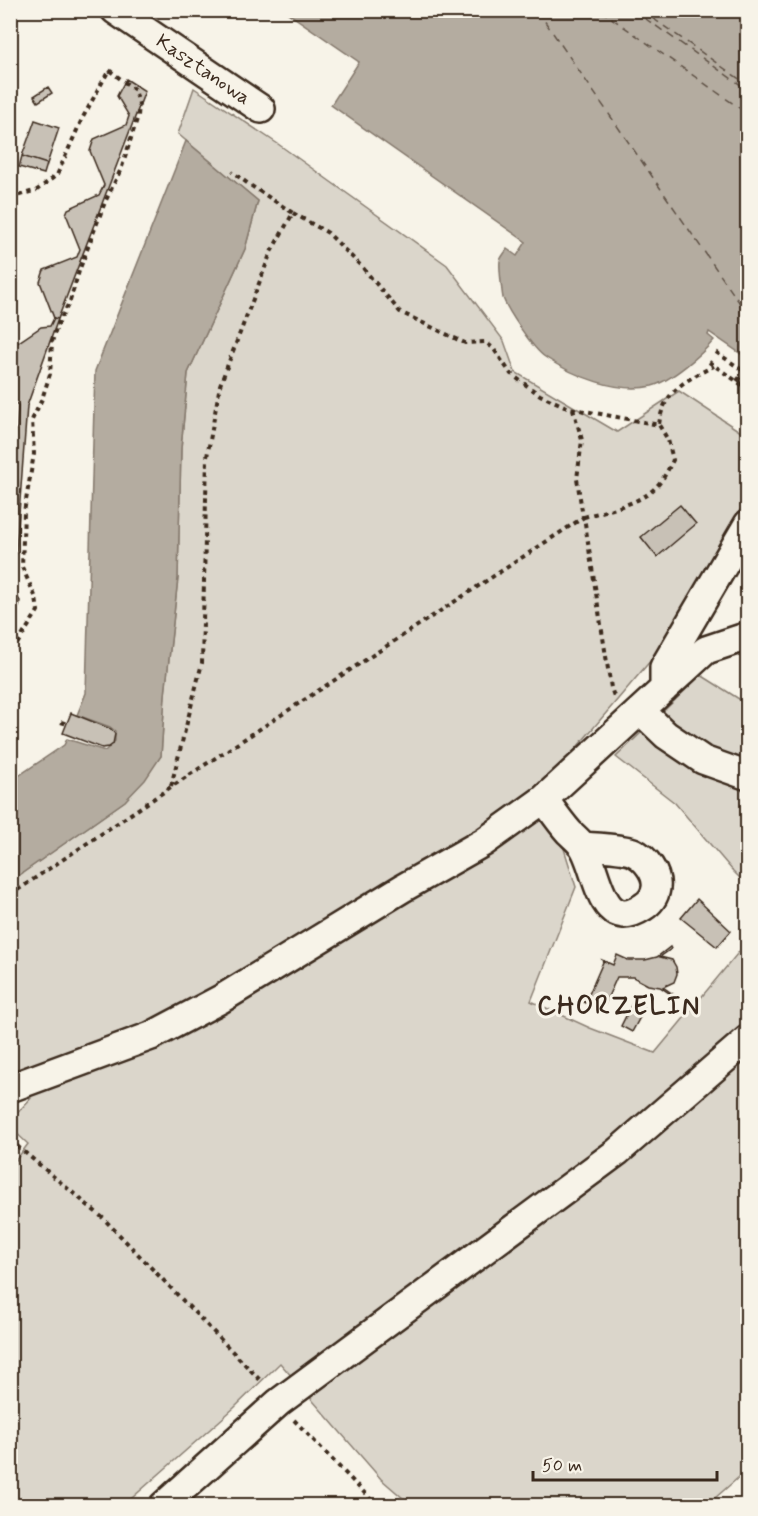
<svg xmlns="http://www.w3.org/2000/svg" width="758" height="1516" font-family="Mynerve,sans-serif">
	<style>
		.green { fill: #dbd6cb; stroke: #8b8074; stroke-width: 1.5 }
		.water { fill: #b4aca0; stroke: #84786c; stroke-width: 1.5 }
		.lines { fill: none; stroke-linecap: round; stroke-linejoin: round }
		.ferry { stroke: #5f5145; stroke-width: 1.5; stroke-dasharray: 8 6; stroke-linecap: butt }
		.building { fill: #c8c1b6; stroke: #3b2a1e; stroke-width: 1.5 }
		.minor-casing { stroke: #3b2a1e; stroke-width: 32 }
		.path { stroke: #3b2a1e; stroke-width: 4; stroke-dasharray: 4.5 4.5; stroke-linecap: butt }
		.minor { stroke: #f7f3e8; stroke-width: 27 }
		.labels { text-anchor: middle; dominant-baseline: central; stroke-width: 6; stroke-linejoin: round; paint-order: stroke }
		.street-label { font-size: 20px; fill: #3b2a1e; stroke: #f7f3e8 }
		.district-label { font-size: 26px; font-weight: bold; letter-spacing: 1.5px; fill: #3b2a1e; stroke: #f7f3e8 }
	</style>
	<rect width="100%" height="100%" fill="#f7f3e8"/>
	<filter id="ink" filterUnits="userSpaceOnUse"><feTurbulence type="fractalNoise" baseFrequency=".0167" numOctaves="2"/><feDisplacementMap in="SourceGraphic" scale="12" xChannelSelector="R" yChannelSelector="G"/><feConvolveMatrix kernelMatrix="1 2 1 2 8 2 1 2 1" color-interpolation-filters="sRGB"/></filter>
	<g filter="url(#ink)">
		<path class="green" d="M 194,88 L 278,144 L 447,265 L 504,341 L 515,372 L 617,432 L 679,391 L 747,436 L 747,497 L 707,574 L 652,659 L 561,766 L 526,795 L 561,839 L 576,887 L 531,1001 L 590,1028 L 655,1053 L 747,942 L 747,1470 L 707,1505 L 411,1505 L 381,1479 L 280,1363 L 234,1408 L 124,1505 L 11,1505 L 10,1156 L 16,1160 L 28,1144 L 11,1128 L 10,1121 L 31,1098 L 19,1071 L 11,1072 L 11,881 L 125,801 L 161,756 L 165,695 L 178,578 L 181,448 L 188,373 L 245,249 L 258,201 L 178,134 Z
			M 701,675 L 747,704 L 747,885 L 733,871 L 675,803 L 616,757 Z"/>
		<path class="water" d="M 285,11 L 747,11 L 747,358 L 709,332 L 708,335 L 714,340 C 702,354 671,381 652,386 C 618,394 573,376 545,357 C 533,349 508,311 503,298 C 502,292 499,267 500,261 C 501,257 505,253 507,249 L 517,256 L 526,242 L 331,105 L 359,62 Z
			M 186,141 L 258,201 L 245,249 L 188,373 L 181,448 L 178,578 L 165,695 L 161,756 L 145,780 L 125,801 L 11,881 L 11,781 L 64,745 L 67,739 L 105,751 L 115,741 L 115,731 L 110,727 L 77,715 L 86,693 L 95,371 Z"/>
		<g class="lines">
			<path class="ferry" d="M 537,10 L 748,315
				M 600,10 L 748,114
				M 633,10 L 748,90
				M 641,10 L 748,85"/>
		</g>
		<path class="building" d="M 126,79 L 145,91 L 58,319 L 54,318 L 40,282 L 44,270 L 77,257 L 80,249 L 66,214 L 68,209 L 99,195 L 104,185 L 90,151 L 94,139 L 126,125 L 129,116 L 117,96 Z
			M 48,87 L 52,93 L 38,102 L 34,96 Z
			M 35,120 L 59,128 L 47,164 L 22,156 Z
			M 22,156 L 47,164 L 44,174 L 19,167 Z
			M 54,318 L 58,319 L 27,406 L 16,554 L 10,554 L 10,504 L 13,502 L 15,473 L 10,470 L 10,433 L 17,428 L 18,405 L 10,399 L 10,348 L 41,327 L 50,326 Z
			M 680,505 L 696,524 L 657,557 L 641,537 Z
			M 10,586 L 20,601 L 19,607 L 10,616 Z
			M 71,713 L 111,729 L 115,734 L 113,744 L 109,747 L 102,748 L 63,733 Z
			M 697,899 L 731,931 L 717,947 L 681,918 Z
			M 670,947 L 671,949 L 660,957 L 672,960 L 676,967 L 677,974 L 674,982 L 663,987 L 673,994 L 672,995 L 660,987 L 648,985 L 633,977 L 617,977 L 602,1010 L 583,1002 L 586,1001 L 603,962 L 602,960 L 613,965 L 617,955 L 628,960 L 645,960 L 657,957 Z
			M 633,1002 L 645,1008 L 632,1032 L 621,1026 Z"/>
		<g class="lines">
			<defs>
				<path id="minor" d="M 115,10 L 261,109
					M 664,689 L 664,667 L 748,524
					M 641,711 L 666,735 L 703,760 L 748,776
					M 544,799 C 552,810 560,822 569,832 C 573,836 578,840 582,845 C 598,866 599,936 643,907 C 650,903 655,896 656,888 C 658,874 646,858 633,852 C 623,848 595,847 583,846
					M 10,1088 L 151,1036 L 221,999 L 403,888 L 484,842 L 544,799 L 706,650 L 748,636
					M 163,1506 L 279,1402 L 617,1152 L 748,1039"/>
			</defs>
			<use href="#minor" class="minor-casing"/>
			<path class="path" d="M 10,198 L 37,190 L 57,175 L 82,119 L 109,70 L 135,90 L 139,104 L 138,116 L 122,167 L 105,202 L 79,271 L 70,301 L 57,326 L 52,342 L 50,374 L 42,399 L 32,420 L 34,454 L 24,512 L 22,567 L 36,598 L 38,611 L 10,655
				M 293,213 L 328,233 L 363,268 L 400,312 L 465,343 L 485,342 L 493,348 L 511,374 L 540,395 L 569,408 L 659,425 C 663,391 686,380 714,366
				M 716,352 L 748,374
				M 709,362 L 748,389
				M 737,381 L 744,371
				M 573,409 L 582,440 L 577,479 L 583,517
				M 584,517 C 606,510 638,505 655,488 C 663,480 668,470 673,460 L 668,440 L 659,425
				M 61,722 L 67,724
				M 171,786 L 202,663 L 207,457 L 220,385 L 271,252 L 293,213 L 250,185 L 232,172
				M 10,895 L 171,787 L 584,517 L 611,688 L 615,699
				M 10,1140 L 103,1218 L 262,1382
				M 294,1420 L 377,1506"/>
			<use href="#minor" class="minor"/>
		</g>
	</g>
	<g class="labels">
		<g class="street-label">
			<text transform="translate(203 70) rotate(34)">Kasztanowa</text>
		</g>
		<g class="district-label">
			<text x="619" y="1007">CHORZELIN</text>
		</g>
	</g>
	<rect width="758" height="1516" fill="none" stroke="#f7f3e8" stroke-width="36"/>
	<rect x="18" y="18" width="722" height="1480" fill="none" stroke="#3b2a1e" stroke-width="2" filter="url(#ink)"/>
	<path d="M533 1471v9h184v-9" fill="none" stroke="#3b2a1e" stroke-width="3"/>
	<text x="542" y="1471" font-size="18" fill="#3b2a1e" stroke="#f7f3e8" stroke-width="4.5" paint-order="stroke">50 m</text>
</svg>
